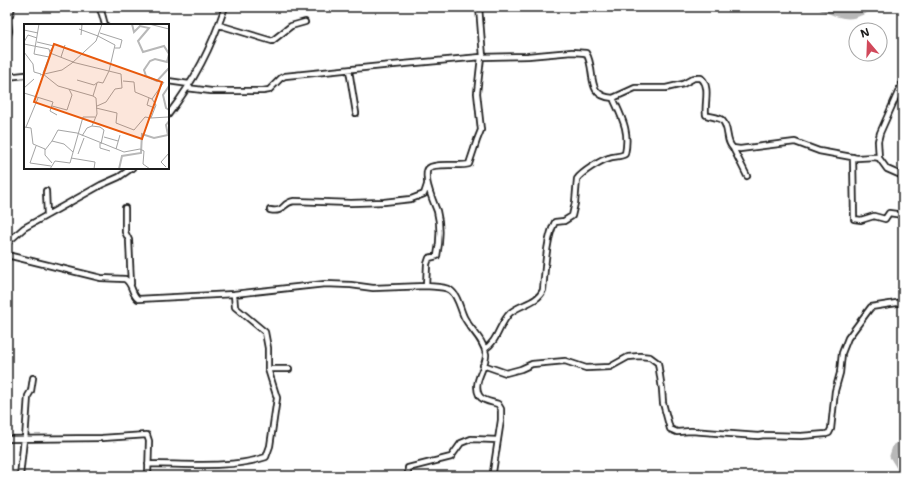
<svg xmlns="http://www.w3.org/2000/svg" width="910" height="483" font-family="'Shantell Sans',sans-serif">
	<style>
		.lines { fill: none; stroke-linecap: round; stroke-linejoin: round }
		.river { stroke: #b8b8b8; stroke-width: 7 }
		.minor-casing { stroke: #1c1c1c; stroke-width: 8 }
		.minor { stroke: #fff; stroke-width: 4.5 }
		.inset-river { fill: none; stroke: #b8b8b8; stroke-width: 2 }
		.inset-road { fill: none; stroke: #a4a4a4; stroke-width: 1 }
		.view { fill: #e8590c; fill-opacity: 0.15; stroke: #e8590c; stroke-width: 2 }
		.inset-edge { fill: none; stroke: #1c1c1c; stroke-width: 2 }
	</style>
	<rect width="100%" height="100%" fill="#fff"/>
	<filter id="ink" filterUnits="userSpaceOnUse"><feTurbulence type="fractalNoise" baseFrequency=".025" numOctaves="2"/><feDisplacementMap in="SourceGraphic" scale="8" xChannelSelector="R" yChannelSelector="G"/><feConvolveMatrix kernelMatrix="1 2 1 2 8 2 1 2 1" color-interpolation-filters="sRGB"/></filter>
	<g filter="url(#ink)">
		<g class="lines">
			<path class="river" d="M 822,7 C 835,12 847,19 860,12 C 864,11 866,10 868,7
				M 903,444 L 896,447 L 893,456 L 903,472"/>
			<defs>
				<path id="minor" d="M 99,7 L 102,14 L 105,25
					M 479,7 L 483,57
					M 7,15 L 9,31 L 7,39
					M 8,17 L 10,15 L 12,7
					M 219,25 L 272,41 L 291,26 L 305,22
					M 349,70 L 356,113
					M 7,77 L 25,75
					M 168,81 L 189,84
					M 187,88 L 211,91 L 263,91 L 269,90 L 281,78 L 285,76 L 382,66 L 481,57 L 528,56 L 572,52 L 586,53 C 597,70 584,96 613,98 C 622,118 630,131 625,154 C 620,157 614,156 609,158 C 601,160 582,172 577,179 L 575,203 L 572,216 L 564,221 L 555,222 C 546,238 545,271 543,290 C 538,303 520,304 510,313 C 499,324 498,341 485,349
					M 613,98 L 635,88 L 666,88 L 683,84 L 694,78 L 701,78 C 711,87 704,103 706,115 C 711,117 718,117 722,120 C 730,128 725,141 733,148 L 740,149 L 795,142 L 819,151 L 857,158 L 875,157 L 879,158 L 887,169 L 903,176
					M 168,115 C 195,80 211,48 225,7
					M 733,148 L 747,176
					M 853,157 L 854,219 L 861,220 L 874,216 L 885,219 L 889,213 L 903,215
					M 879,158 L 878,141 L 880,133 L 903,81
					M 46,191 L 47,215
					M 125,208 L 125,232 L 129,240 L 131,284
					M 270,210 C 285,213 281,203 294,201 L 351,203 L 384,202 L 411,199 L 424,194 C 425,191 426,188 427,185 C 428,180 425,173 428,169 C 433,162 460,167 469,164 L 477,140 L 481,130 L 477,93 L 481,57
					M 7,243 L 24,228 L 101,185 L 119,177 L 132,168
					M 7,255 L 101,278 L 125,279 C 133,284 131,294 138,299 L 234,294 L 325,284 L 351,285 L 373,288 L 426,286 L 427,264 L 429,258 L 437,256 C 440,241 441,226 437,211 C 433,201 429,192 427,181
					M 426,286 C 433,287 443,286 450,290 C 458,295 460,309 464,317 C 470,329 484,340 486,354 C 487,367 472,381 479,395 C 482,401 492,402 498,404 L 501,409 L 501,420 L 493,472 L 494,476
					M 483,365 L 506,373 L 521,369 L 532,364 L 565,361 L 586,368 L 610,367 L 628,357 L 640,356 L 650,357 L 658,363 L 662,389 L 663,403 L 670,429 L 677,432 L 691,431 L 758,436 L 764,435 L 801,436 L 826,434 L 829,433 L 831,429 L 835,391 L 840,373 L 842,353 L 848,338 L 871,307 L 903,302
					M 268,369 L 289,369
					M 7,439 L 102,438 L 147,435 L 149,441 L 148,476
					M 25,439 L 28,396 L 31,391 L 33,378
					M 148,464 C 186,464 230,469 266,457 L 270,446 L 277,398 L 268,369 L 268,348 L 265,332 L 235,307 L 234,294
					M 20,476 L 24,439
					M 408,476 L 408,468 L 451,457 L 461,443 L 471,439 L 498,440"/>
			</defs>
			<use href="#minor" class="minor-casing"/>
			<use href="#minor" class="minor"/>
		</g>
	</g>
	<g transform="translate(24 24)">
		<rect width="145" height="145" fill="#fff"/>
		<path class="inset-river" d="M 108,0 L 110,8 L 116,2 L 125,4 L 114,17 L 119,28 L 140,22 L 145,30 L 143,38 L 131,35 L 126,37 L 120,46 L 122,52 L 133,57 L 145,44M 145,62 L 139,71 L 142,84 L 145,86M 95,145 L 98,132 L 117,129 L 118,110 L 130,114 L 144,111 L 142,101 L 145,97"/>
		<path class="inset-road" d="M 15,0 L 10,30 L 25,33 L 26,29M 55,0 L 58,1 L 57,11M 125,0 L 145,5M 55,5 L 74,12M 0,6 L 14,9M 76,9 L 98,16 L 96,24 L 91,24M 74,12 L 91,21 L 85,47M 0,18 L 4,11 L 13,14M 13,18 L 30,22 L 26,27M 0,20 L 25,25 L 26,29 L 49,38M 0,28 L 9,40 L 10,48 L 17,50M 37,33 L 41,21M 48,38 L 97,50 L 98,64 L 91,65 L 82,78 L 73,82M 19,49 L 25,33M 19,50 L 34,62 L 69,72 L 73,59M 16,51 L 38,46 L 48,39 L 72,17 L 78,0M 53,56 L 70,61 L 74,58 L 79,59 L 85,47M 0,64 L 10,55M 0,69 L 29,78 L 26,87 L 33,91M 125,74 L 123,81 L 131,84M 128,75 L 140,58M 28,82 L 43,86 L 48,71 L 45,65M 72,84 L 93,89 L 92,99 L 110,106 L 121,93 L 127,94 L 132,81 L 128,75 L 111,68 L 110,58 L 99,57M 127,94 L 144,93M 68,102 L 76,103 L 80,106 L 77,120M 0,103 L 7,104 L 9,120 L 21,125 L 21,131 L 28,139M 2,103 L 14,74M 58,112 L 63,104 L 68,102 L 73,90 L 72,74 L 69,72M 80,113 L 94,117M 28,117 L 34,106 L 53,109 L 100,128 L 116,125 L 120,127 L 119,140 L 126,145M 76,119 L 76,124 L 86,127M 12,122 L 6,139 L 27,142M 92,125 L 96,111M 21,126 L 28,117 L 40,120 L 49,128M 54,130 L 60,114M 47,134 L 71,138 L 70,145M 142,143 L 137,138 L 145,129M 26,145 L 31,137 L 46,139 L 59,93 L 71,93"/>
		<path class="view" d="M 30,20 L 138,58 L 118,115 L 10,78 Z"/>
		<rect width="145" height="145" class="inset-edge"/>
	</g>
	<rect width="910" height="483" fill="none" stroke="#fff" stroke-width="24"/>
	<rect x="12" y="12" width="886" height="459" fill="none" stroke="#1c1c1c" stroke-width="1.5" filter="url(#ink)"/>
	<g transform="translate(868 42) rotate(341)"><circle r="19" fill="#ffffff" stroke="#a4a4a4"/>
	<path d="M0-3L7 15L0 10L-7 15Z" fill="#d1495b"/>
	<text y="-6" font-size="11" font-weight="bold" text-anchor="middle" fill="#1c1c1c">N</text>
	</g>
</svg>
